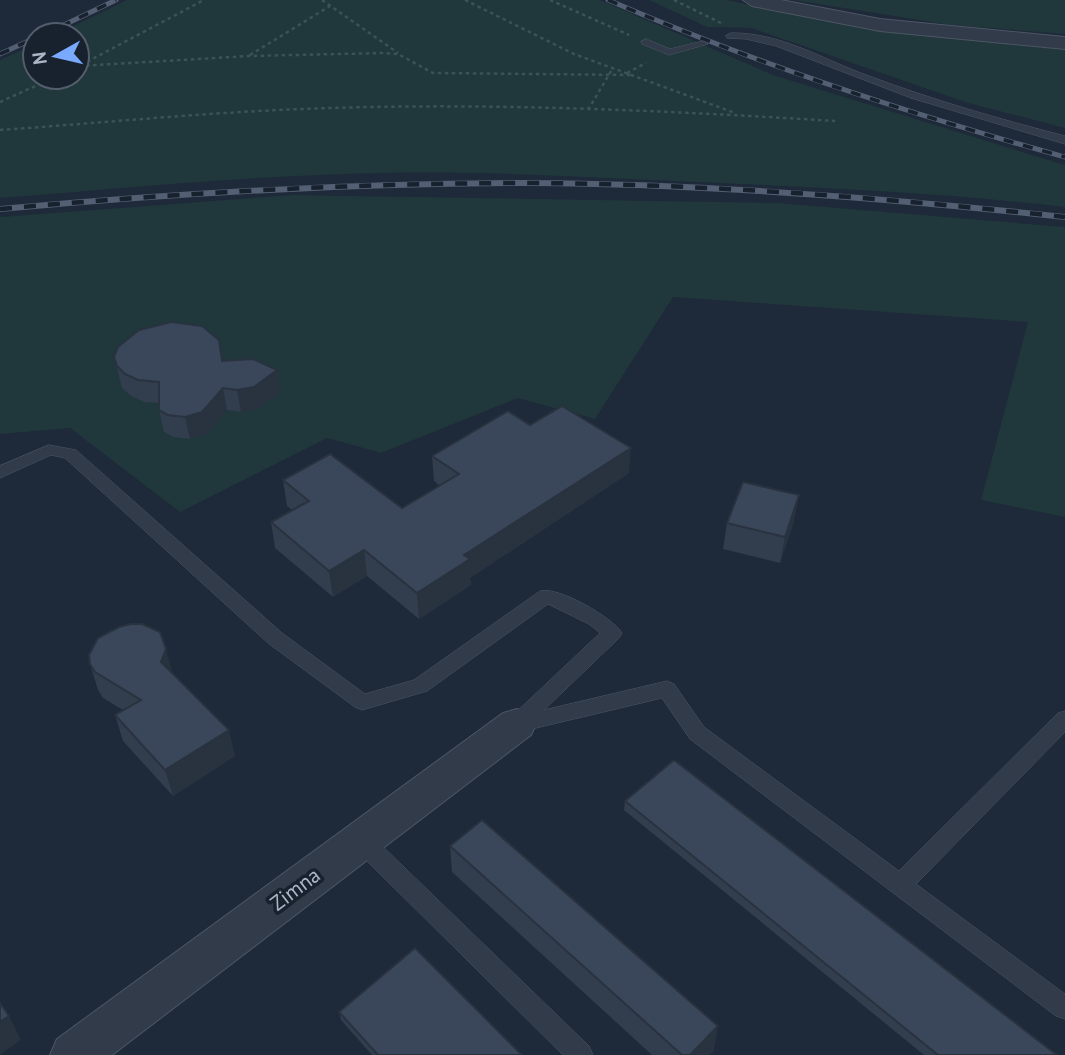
<svg xmlns="http://www.w3.org/2000/svg" width="1065" height="1055" font-family="'PT Sans',sans-serif">
	<style>
		.green { fill: #20373b }
		.lines { fill: none; stroke-linecap: round; stroke-linejoin: round }
		.lane-casing { stroke: #4d5665; stroke-width: 1 }
		.street-casing { stroke: #4d5665; stroke-width: 2 }
		.path { stroke: #3b5355; stroke-width: 2.5; stroke-dasharray: 3.5 3.5; stroke-linecap: butt }
		.lane { fill: #323b4a; fill-rule: evenodd }
		.street { fill: #323b4a; fill-rule: evenodd }
		.rail-far1-casing { stroke: #535f72; stroke-width: 5 }
		.rail-casing { stroke: #535f72; stroke-width: 6 }
		.rail-far1 { stroke: #18212e; stroke-width: 3.5; stroke-dasharray: 10; stroke-linecap: butt }
		.rail { stroke: #18212e; stroke-width: 4.5; stroke-dasharray: 12; stroke-linecap: butt }
		.wall { fill: #323d4d }
		.shaded-wall { fill: #29323f }
		.building { fill: #3a475a; stroke: #29323f; stroke-width: 2 }
		.labels { text-anchor: middle; dominant-baseline: central; stroke-width: 7; stroke-linejoin: round; paint-order: stroke }
		.near-street-label { font-size: 21px; fill: #acb6c7; stroke: #18212e }
	</style>
	<rect width="100%" height="100%" fill="#1e293a"/>
	<path class="green" d="M 127,0 L 600,0 L 773,75 L 1065,165 L 1065,207 C 936,192 805,187 675,181 C 578,177 482,171 385,173 C 257,175 128,188 0,198 L 0,60 L 35,44 L 35,77 L 77,77 L 77,35 L 55,35 Z
		M 649,0 L 726,0 L 867,29 L 1065,50 L 1065,128 L 968,103 L 751,28 L 707,27 Z
		M 793,0 L 1065,0 L 1065,34 L 951,25 Z
		M 291,195 L 777,203 L 1065,227 L 1065,517 L 981,500 L 1028,322 L 673,297 L 595,419 L 518,398 L 381,453 L 327,438 L 180,512 L 70,428 L 0,434 L 0,217 Z"/>
	<g class="lines">
		<defs>
			<path id="lane" d="M 731,33 C 780,32 824,60 869,76 C 933,100 999,119 1065,136 L 1065,144 L 911,98 L 776,46 L 746,39 L 727,38 L 726,36 Z
				M 646,39 L 670,49 L 703,41 L 708,44 L 669,55 L 642,44 L 641,42 Z
				M 49,445 L 76,450 L 282,633 L 365,694 L 414,680 L 540,591 C 558,586 612,617 622,633 L 619,638 L 544,710 L 667,681 L 674,684 L 704,727 L 899,871 L 1058,713 L 1065,711 L 1065,732 L 916,884 L 1065,994 L 1065,1019 L 1056,1016 L 690,739 L 662,698 L 519,732 L 510,730 L 507,724 L 510,718 L 600,633 L 589,624 L 548,604 L 427,691 L 362,710 L 355,707 L 268,643 L 65,458 L 51,455 L 0,478 L 0,466 Z
				M 369,839 L 377,841 L 589,1046 L 593,1055 L 563,1055 L 361,855 L 358,848 L 361,841 Z"/>
			<path id="street" d="M 743,0 L 781,0 L 880,19 L 1065,37 L 1065,49 L 880,31 L 752,6 Z
				M 517,709 L 531,713 L 536,724 L 531,735 L 112,1055 L 50,1055 L 57,1039 L 503,713 Z"/>
		</defs>
		<use href="#lane" class="lane-casing"/>
		<use href="#street" class="street-casing"/>
		<path class="path" d="M 322,0 L 398,53
			M 465,0 L 574,54 L 735,113
			M 550,0 L 629,35
			M 674,0 L 721,23
			M 250,55 L 330,6
			M 81,65 L 204,0
			M 79,66 L 249,56 L 384,53 L 398,54 L 433,73 L 633,75
			M 627,73 L 646,63
			M 0,102 L 55,77
			M 588,110 L 613,68
			M 0,130 C 100,123 200,113 301,109 C 479,102 657,110 835,121"/>
		<use href="#lane" class="lane"/>
		<use href="#street" class="street"/>
		<defs>
			<path id="rail-far1" d="M 608,0 C 757,64 909,114 1065,157
				M 43,35 L 116,0
				M 0,54 L 35,38"/>
			<path id="rail" d="M 0,209 C 177,193 353,183 530,183 C 709,184 887,198 1065,217"/>
		</defs>
		<use href="#rail-far1" class="rail-far1-casing"/>
		<use href="#rail" class="rail-casing"/>
		<use href="#rail-far1" class="rail-far1"/>
		<use href="#rail" class="rail"/>
	</g>
	<path class="wall" d="M 219,340 L 223,361 L 277,370 L 280,392 L 258,409 L 241,412 L 227,410 L 207,434 L 190,439 L 173,437 L 164,432 L 159,410 L 159,403 L 144,402 L 131,396 L 122,388 L 114,357 Z
		M 530,425 L 629,473 L 470,578 L 471,585 L 419,619 L 367,576 L 333,597 L 275,548 L 271,522 L 292,510 L 287,506 L 283,480 L 402,508 L 440,486 L 434,481 L 432,456 Z
		M 794,521 L 780,563 L 723,549 L 727,523 Z
		M 90,664 L 173,674 L 235,756 L 173,796 L 123,741 L 115,715 L 123,710 L 103,698 L 98,690 Z
		M 625,801 L 1057,1055 L 924,1055 L 624,810 Z
		M 450,846 L 714,1050 L 709,1055 L 652,1055 L 452,872 Z
		M 339,1012 L 522,1055 L 372,1055 L 341,1020 Z"/>
	<path class="shaded-wall" d="M 277,370 L 280,392 L 258,409 L 241,412 L 237,390 Z
		M 223,388 L 227,410 L 207,434 L 190,439 L 185,417 Z
		M 631,448 L 629,473 L 470,578 L 471,585 L 419,619 L 417,593 L 464,555 Z
		M 799,495 L 794,521 L 780,563 L 785,537 Z
		M 364,550 L 367,576 L 333,597 L 329,571 Z
		M 166,649 L 173,675 L 161,662 Z
		M 229,730 L 235,756 L 173,796 L 165,770 Z
		M 9,1016 L 21,1040 L 0,1055 L 0,1022 Z
		M 718,1026 L 714,1050 L 709,1055 L 690,1055 Z"/>
	<path class="building" d="M 171,322 L 202,326 L 219,340 L 222,361 L 253,359 L 277,370 L 254,387 L 237,390 L 223,388 L 202,412 L 185,417 L 168,415 L 159,410 L 159,382 L 138,380 L 125,374 L 117,366 L 114,357 L 118,347 L 139,330 Z
		M 562,406 L 631,448 L 464,555 L 470,559 L 417,593 L 364,550 L 329,571 L 271,522 L 309,501 L 283,480 L 330,454 L 402,508 L 459,474 L 432,456 L 508,411 L 530,425 Z
		M 743,482 L 799,495 L 785,537 L 727,523 Z
		M 131,624 L 142,624 L 160,632 L 166,649 L 161,662 L 229,730 L 165,770 L 115,715 L 141,700 L 95,672 L 90,664 L 89,655 L 98,638 L 119,627 Z
		M 674,760 L 1057,1055 L 938,1055 L 625,801 Z
		M 482,820 L 718,1026 L 690,1055 L 682,1055 L 450,846 Z
		M 415,948 L 522,1055 L 378,1055 L 339,1012 Z
		M 0,1003 L 9,1016 L 0,1022 Z"/>
	<g class="labels">
		<g class="near-street-label">
			<text transform="translate(295 889) rotate(-37)">Zimna</text>
		</g>
	</g>
	<g transform="translate(56 56) rotate(262)"><circle r="33" fill="#18212e" stroke="#535d6b" stroke-width="2"/>
	<path d="M0-5L12 26L0 18L-12 26Z" fill="#79aaff"/>
	<text y="-10" font-size="19" font-weight="bold" text-anchor="middle" fill="#acb6c7">N</text>
	</g>
</svg>
